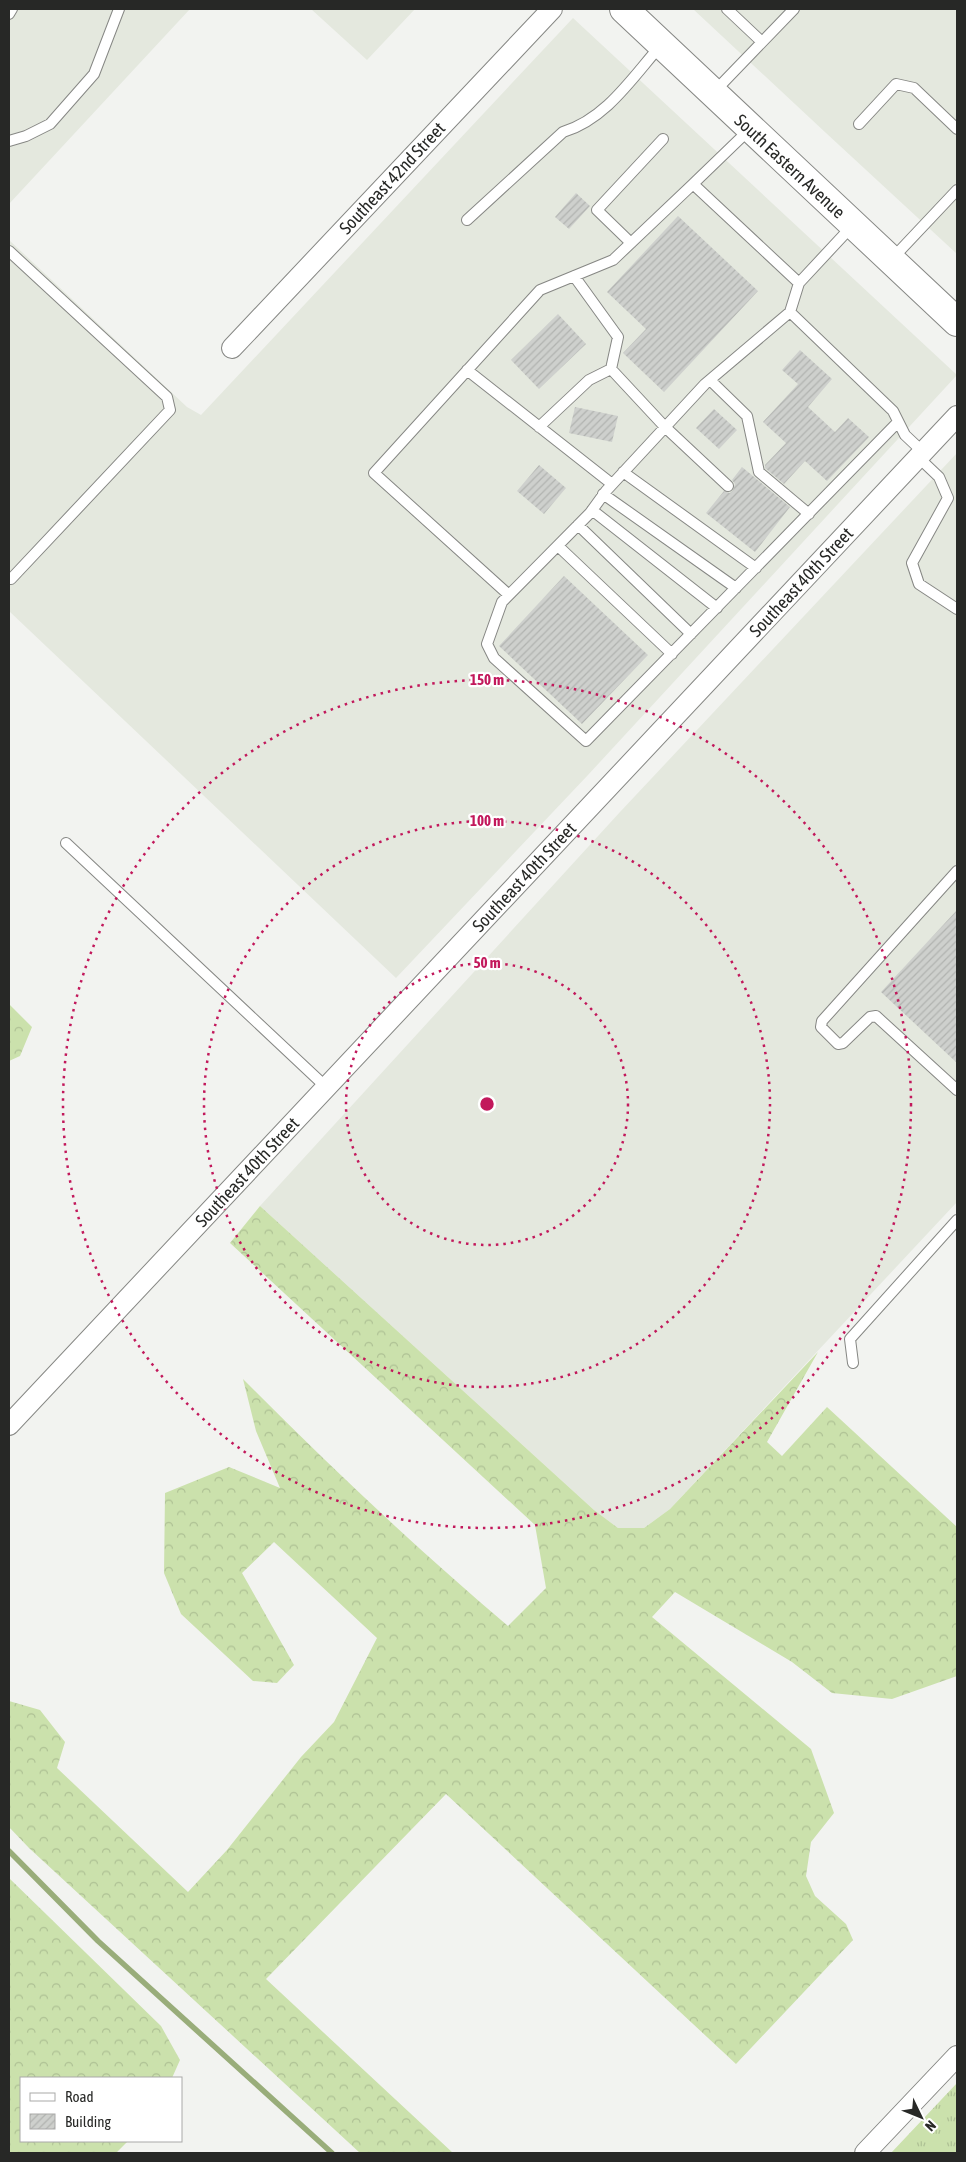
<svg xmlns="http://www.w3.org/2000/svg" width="966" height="2162" font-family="'Asap Condensed',sans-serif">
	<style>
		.built { fill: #e4e8de }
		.forest { fill: url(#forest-crowns) }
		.park { fill: url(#park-tufts) }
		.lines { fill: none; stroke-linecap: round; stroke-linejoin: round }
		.stream { stroke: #99ad7a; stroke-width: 5.5 }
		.building { fill: url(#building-hatch) }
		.lane-casing { stroke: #868784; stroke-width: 12 }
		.street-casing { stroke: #868784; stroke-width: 22 }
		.secondary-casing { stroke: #868784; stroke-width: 30 }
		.lane { stroke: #fff; stroke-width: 10 }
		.street { stroke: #fff; stroke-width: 20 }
		.secondary { stroke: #fff; stroke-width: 28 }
		.ring { fill: none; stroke: #c2185b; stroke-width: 2.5; stroke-dasharray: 2.5 5 }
		.labels { text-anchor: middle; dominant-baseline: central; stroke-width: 4.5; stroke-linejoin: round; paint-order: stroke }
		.street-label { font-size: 18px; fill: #272826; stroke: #fff }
		.centre { fill: #c2185b; stroke: #fff; stroke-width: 2.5 }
		.ring-label { font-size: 15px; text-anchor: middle; font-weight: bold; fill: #c2185b; stroke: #fff; stroke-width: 4.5; stroke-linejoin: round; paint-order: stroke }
	</style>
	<defs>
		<pattern id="forest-crowns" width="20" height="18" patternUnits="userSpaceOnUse" patternTransform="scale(1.25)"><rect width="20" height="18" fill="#cbe1ac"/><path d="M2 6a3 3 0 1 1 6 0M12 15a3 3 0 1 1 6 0" fill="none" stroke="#aec194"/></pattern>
		<pattern id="park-tufts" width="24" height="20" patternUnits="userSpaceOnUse" patternTransform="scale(1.25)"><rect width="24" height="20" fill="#cbe1ac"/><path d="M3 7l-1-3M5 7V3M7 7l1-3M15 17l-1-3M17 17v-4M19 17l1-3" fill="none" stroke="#aec194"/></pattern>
		<pattern id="building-hatch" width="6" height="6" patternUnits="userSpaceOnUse" patternTransform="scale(1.25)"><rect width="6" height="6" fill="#ced0cd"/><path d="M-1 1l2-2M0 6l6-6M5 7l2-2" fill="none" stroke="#b1b3b0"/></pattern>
	</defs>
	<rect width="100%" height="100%" fill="#f2f3f0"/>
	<path class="built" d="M 9,9 L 190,9 L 9,204 Z
		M 311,9 L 415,9 L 367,60 Z
		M 693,9 L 957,9 L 957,254 L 826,133 Z
		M 573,18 L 957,375 L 588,775 L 396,978 L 9,611 L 9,240 L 187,407 L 201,415 Z
		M 957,453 L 957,1202 L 670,1509 L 644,1528 L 618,1528 L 594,1510 L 260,1206 L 620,812 Z"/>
	<path class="forest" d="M 9,1004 L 32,1027 L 20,1056 L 9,1061 Z
		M 260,1206 L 594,1510 L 618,1528 L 644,1528 L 670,1509 L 818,1352 L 767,1442 L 782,1456 L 827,1407 L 957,1527 L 957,1676 L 892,1699 L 832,1693 L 792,1662 L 675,1592 L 652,1617 L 811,1749 L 834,1813 L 811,1842 L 806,1876 L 815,1896 L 846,1924 L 853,1940 L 736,2064 L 446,1794 L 266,1979 L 453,2153 L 360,2153 L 29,1848 L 9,1827 L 9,1701 L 40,1710 L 65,1742 L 57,1768 L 188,1892 L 227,1850 L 301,1757 L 334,1722 L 377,1638 L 274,1542 L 242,1573 L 294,1665 L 277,1683 L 253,1681 L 181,1614 L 164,1573 L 165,1493 L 229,1467 L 280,1488 L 256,1431 L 243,1379 C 328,1465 416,1548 508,1626 L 546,1588 L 535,1525 L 230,1243 Z
		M 9,1878 L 161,2026 L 180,2060 L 172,2078 L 21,2078 L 21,2141 L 128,2141 L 116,2153 L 9,2153 Z"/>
	<path class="park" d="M 957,2082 L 957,2153 L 891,2153 L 957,2083 Z"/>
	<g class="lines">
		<path class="stream" d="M 9,1851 L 98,1941 L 332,2153"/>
	</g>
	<path class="building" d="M 576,193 L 590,206 L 569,229 L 555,217 Z
		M 678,216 L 758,291 L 664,392 L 623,353 L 646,329 L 607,292 Z
		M 558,314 L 586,344 L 539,389 L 511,360 Z
		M 800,350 L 832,379 L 808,407 L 835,432 L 848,418 L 869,437 L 827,481 L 805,461 L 784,484 L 765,468 L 765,465 L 786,443 L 763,422 L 798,384 L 782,370 Z
		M 575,407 L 618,416 L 612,442 L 569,433 Z
		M 714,409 L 737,430 L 719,449 L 696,428 Z
		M 539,465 L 566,488 L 544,514 L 517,491 Z
		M 742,467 L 790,507 L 755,552 L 706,513 L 724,491 L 730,493 L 733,490 L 735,484 L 732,480 Z
		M 564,576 L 648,655 L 582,724 L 499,646 Z
		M 957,910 L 957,1063 L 881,992 Z"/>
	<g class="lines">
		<defs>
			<path id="lane" d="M 727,9 L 762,42
				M 9,14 L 12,9
				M 714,92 L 794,9
				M 859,124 L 896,84 L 914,88 L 957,129
				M 750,129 L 693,184 L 799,283 L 853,225
				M 9,141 L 26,136 L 50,124 L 94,74 L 119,9
				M 467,220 L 563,132 C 606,119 632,78 661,45
				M 631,243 L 597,210 L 663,139
				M 9,251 L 167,397 L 170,410 L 11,579 L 9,579
				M 891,260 L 957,190
				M 799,283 L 790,312 L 893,411 L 905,435 L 923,452
				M 790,312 L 705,384 L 606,491 L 590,513 L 502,602 L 487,644 L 494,658 L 586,741 L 898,422
				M 611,369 L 665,427 L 728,486
				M 467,370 L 612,484
				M 710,380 L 747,416 L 759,472 L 809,514
				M 539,427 L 589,380 L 611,369 L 618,337 L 574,276
				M 918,457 L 939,477 L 948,498 L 912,563 L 919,584 L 957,609
				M 623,472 L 756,568
				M 603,494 L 736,588
				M 592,510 L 717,608
				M 578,525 L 691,634
				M 558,546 L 672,654
				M 509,595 L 374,473 L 540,290 L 613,260 L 693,184
				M 66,843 L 326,1087
				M 957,871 L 822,1021 L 821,1027 L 838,1044 L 843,1043 L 870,1017 L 876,1016 L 957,1090
				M 853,1363 L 850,1339 L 957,1220"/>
			<path id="street" d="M 232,348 L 552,9
				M 9,1425 L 957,416
				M 865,2153 L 957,2056"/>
			<path id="secondary" d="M 624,9 L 957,322"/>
		</defs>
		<use href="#lane" class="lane-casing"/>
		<use href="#street" class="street-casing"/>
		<use href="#secondary" class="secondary-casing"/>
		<use href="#lane" class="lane"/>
		<use href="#street" class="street"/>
		<use href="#secondary" class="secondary"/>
	</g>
	<g class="ring">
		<circle cx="487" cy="1104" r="141"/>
		<circle cx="487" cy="1104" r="283"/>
		<circle cx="487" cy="1104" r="424"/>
	</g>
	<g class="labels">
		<g class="street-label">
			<text transform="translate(790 166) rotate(43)">South Eastern Avenue</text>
			<text transform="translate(392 178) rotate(-47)">Southeast 42nd Street</text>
			<text transform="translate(801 582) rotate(-47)">Southeast 40th Street</text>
			<text transform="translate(524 877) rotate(-47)">Southeast 40th Street</text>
			<text transform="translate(247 1172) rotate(-47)">Southeast 40th Street</text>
		</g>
	</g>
	<circle cx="487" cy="1104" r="8" class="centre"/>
	<g class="ring-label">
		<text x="487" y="685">150 m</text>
		<text x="487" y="826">100 m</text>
		<text x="487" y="968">50 m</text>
	</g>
	<rect width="966" height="2162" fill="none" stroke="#272826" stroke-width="20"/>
	<rect x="20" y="2077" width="162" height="65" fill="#ffffff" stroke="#a9a9a8"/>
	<rect x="30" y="2093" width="25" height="8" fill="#ffffff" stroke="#a9a9a8"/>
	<text x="65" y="2102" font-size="15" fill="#272826">Road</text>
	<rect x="30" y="2114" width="25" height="15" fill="url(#building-hatch)" stroke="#a9a9a8"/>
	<text x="65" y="2127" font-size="15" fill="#272826">Building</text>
	<g transform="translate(921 2117) rotate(133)" stroke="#ffffff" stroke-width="4" paint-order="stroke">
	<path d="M0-4L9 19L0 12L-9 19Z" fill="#272826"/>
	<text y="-8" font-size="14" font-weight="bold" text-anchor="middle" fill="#272826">N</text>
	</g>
</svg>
